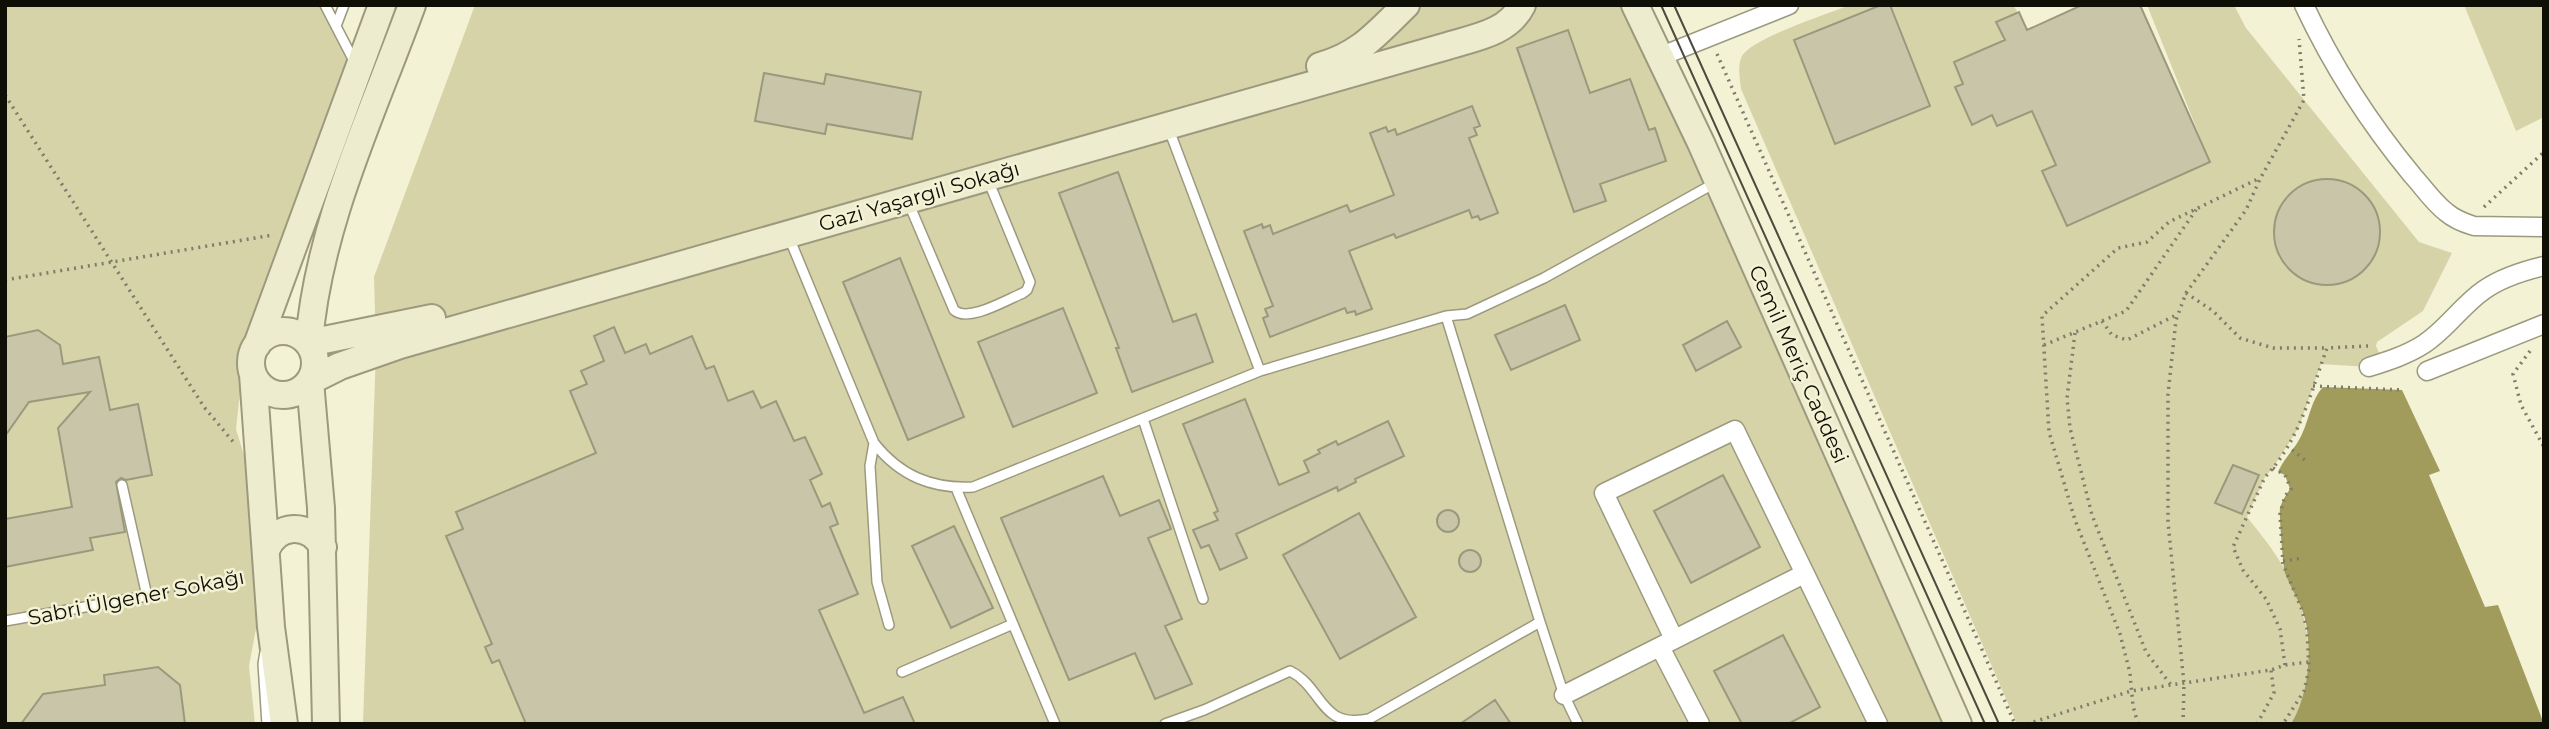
<svg xmlns="http://www.w3.org/2000/svg" width="2549" height="729" font-family="Montserrat,sans-serif">
	<style>
		.green { fill: #d7d3a8 }
		.water { fill: #a19b5c }
		.building { fill: #c8c5a9; stroke: #9b997d; stroke-width: 2 }
		.lines { fill: none; stroke-linecap: round; stroke-linejoin: round }
		.lane-casing { stroke: #9c9a7e; stroke-width: 12 }
		.street-casing { stroke: #9c9a7e; stroke-width: 21 }
		.secondary-casing { stroke: #9c9a7e; stroke-width: 30 }
		.path { stroke: #7e7c6a; stroke-width: 3.5; stroke-dasharray: 2 5; stroke-linecap: butt }
		.lane { stroke: #fff; stroke-width: 9 }
		.street { stroke: #fff; stroke-width: 18 }
		.secondary { stroke: #eeecce; stroke-width: 26 }
		.tram { stroke: #4d4b3d; stroke-width: 2 }
		.labels { text-anchor: middle; dominant-baseline: central; stroke-width: 5; stroke-linejoin: round; paint-order: stroke }
		.street-label { font-size: 21px; fill: #100f06; stroke: #f4f2d5 }
	</style>
	<rect width="100%" height="100%" fill="#f4f2d5"/>
	<path class="green" d="M 5,5 L 326,5 L 357,69 L 260,331 L 242,373 L 236,429 L 254,488 L 261,602 L 249,666 L 255,724 L 5,724 Z
		M 475,5 L 1634,5 L 1972,724 L 363,724 L 376,350 L 374,277 Z
		M 1850,5 L 1881,5 L 1836,144 L 1930,106 L 1890,5 L 2013,5 L 2017,11 L 1999,46 L 1992,115 L 1997,126 L 2032,111 L 2056,165 L 2042,171 L 2067,226 L 2210,162 L 2147,5 L 2234,5 L 2246,28 L 2419,242 L 2452,253 L 2423,311 L 2377,342 L 2376,346 L 2383,362 L 2369,367 L 2321,364 L 2299,427 L 2273,468 L 2265,477 L 2247,517 C 2258,531 2270,545 2279,560 C 2309,606 2322,675 2291,724 L 2017,724 L 1741,89 C 1740,78 1737,66 1742,56 C 1752,38 1828,14 1850,5 Z
		M 2464,5 L 2544,5 L 2544,117 L 2516,131 Z"/>
	<path class="water" d="M 2323,387 L 2402,390 L 2440,471 L 2429,475 L 2485,607 L 2498,605 L 2544,724 L 2291,724 C 2308,696 2311,660 2307,629 C 2305,609 2292,591 2285,573 C 2283,566 2279,515 2280,508 C 2282,501 2286,495 2290,489 L 2285,475 L 2278,472 C 2284,458 2296,448 2302,434 C 2310,417 2311,400 2323,387 Z"/>
	<path class="building" d="M 1881,5 L 1890,5 L 1930,106 L 1835,144 L 1794,40 Z
		M 2082,5 L 2140,5 L 2210,162 L 2067,226 L 2042,171 L 2056,165 L 2032,111 L 1997,126 L 1992,115 L 1972,125 L 1955,87 L 1963,84 L 1954,62 L 2005,40 L 1996,22 L 2019,12 L 2027,30 Z
		M 1568,30 L 1590,93 L 1630,79 L 1649,130 L 1655,128 L 1666,161 L 1600,184 L 1606,201 L 1574,212 L 1517,48 Z
		M 764,73 L 824,84 L 826,74 L 921,92 L 912,139 L 827,124 L 825,134 L 755,121 Z
		M 1472,106 L 1480,126 L 1474,128 L 1477,135 L 1469,138 L 1498,213 L 1480,220 L 1478,216 L 1472,218 L 1469,210 L 1396,238 L 1394,234 L 1349,251 L 1372,309 L 1356,315 L 1355,311 L 1347,313 L 1345,308 L 1270,337 L 1263,318 L 1268,316 L 1265,309 L 1273,306 L 1244,231 L 1262,224 L 1263,228 L 1270,225 L 1273,234 L 1347,205 L 1350,212 L 1394,195 L 1370,133 L 1386,127 L 1388,132 L 1395,129 L 1397,135 Z
		M 1118,172 L 1173,322 L 1196,314 L 1213,362 L 1132,392 L 1116,348 L 1119,348 L 1059,193 Z
		M2274 232a53 53 0 1 1 106 0a53 53 0 1 1-106 0Z
		M 900,258 L 964,417 L 908,440 L 843,282 Z
		M 1565,305 L 1580,340 L 1511,370 L 1495,335 Z
		M 1063,308 L 1097,393 L 1013,427 L 978,342 Z
		M 1727,321 L 1741,347 L 1696,371 L 1683,345 Z
		M 614,327 L 625,353 L 646,344 L 650,354 L 692,336 L 706,369 L 714,366 L 728,401 L 753,391 L 761,408 L 776,401 L 794,441 L 805,437 L 822,474 L 810,480 L 822,507 L 830,503 L 838,524 L 830,527 L 858,594 L 819,610 L 864,713 L 903,697 L 915,724 L 526,724 L 499,660 L 492,663 L 485,647 L 492,644 L 446,536 L 463,529 L 456,512 L 596,453 L 570,391 L 587,384 L 581,371 L 604,361 L 594,336 Z
		M 38,330 L 60,345 L 63,364 L 99,357 L 110,410 L 138,404 L 152,475 L 126,480 L 121,478 L 116,482 L 125,532 L 90,538 L 93,550 L 5,567 L 5,519 L 72,507 L 58,428 L 90,392 L 29,402 L 5,436 L 5,337 Z
		M 1245,399 L 1279,485 L 1309,472 L 1304,461 L 1320,453 L 1318,450 L 1336,441 L 1338,445 L 1388,421 L 1404,456 L 1355,479 L 1356,482 L 1338,491 L 1337,487 L 1236,534 L 1247,558 L 1220,570 L 1209,545 L 1201,548 L 1193,530 L 1218,520 L 1214,513 L 1218,511 L 1183,424 Z
		M 2233,465 L 2259,475 L 2242,514 L 2215,503 Z
		M 1723,475 L 1760,547 L 1691,583 L 1654,511 Z
		M 1103,476 L 1120,516 L 1159,500 L 1171,529 L 1148,538 L 1182,619 L 1165,626 L 1192,684 L 1155,699 L 1135,653 L 1069,680 L 1001,518 Z
		M1437 521a11 11 0 1 1 22 0a11 11 0 1 1-22 0Z
		M 1359,513 L 1416,617 L 1340,659 L 1283,555 Z
		M 954,526 L 993,608 L 951,628 L 912,546 Z
		M1459 561a11 11 0 1 1 22 0a11 11 0 1 1-22 0Z
		M 1783,635 L 1820,707 L 1788,724 L 1742,724 L 1714,671 Z
		M 158,667 L 180,685 L 185,724 L 21,724 L 43,694 L 105,685 L 104,675 Z
		M 1495,700 L 1511,724 L 1460,724 Z"/>
	<g class="lines">
		<defs>
			<path id="lane" d="M 325,5 L 355,63
				M 336,26 L 344,5
				M 1168,127 L 1260,371
				M 909,204 L 954,310 C 968,323 1006,300 1023,293 L 1027,290 L 1030,282 L 988,180
				M 788,235 L 874,443 C 900,476 932,489 973,487 L 1260,371 L 1446,316 L 1467,314 L 1544,278 L 1715,183
				M 1446,316 L 1540,622 L 1564,695 L 1578,724
				M 1143,419 L 1203,599
				M 874,443 L 870,466 L 877,582 L 889,625
				M 956,488 L 1055,724
				M 5,621 L 147,596 L 122,485
				M 265,652 L 263,664 L 267,724
				M 902,672 L 1013,624
				M 1165,724 L 1204,710 L 1290,671 C 1324,688 1319,729 1369,719 L 1540,622"/>
			<path id="street" d="M 2304,5 C 2333,67 2370,124 2413,176 C 2424,188 2433,202 2446,212 C 2454,219 2464,223 2474,226 L 2544,227
				M 1659,57 L 1789,5
				M 2369,367 C 2388,361 2407,355 2424,344 C 2447,329 2462,305 2484,290 C 2501,278 2523,271 2544,266
				M 2427,371 L 2544,324
				M 1674,639 L 1604,493 L 1735,430 L 1878,724
				M 1660,647 L 1700,724
				M 1564,695 L 1804,574"/>
			<path id="secondary" d="M 412,5 C 372,115 318,226 309,343 L 432,318
				M 1635,5 L 1701,143 L 1958,724
				M 1320,66 C 1360,55 1377,33 1406,5
				M251 363a32 32 0 1 1 64 0a32 32 0 1 1-64 0Z
				M 257,345 L 382,5
				M 253,374 L 271,627 L 284,724
				M 266,550 C 277,523 309,522 323,547
				M 326,724 L 321,508 L 310,381 L 340,366 L 400,345 L 1444,47 C 1472,38 1508,34 1522,5"/>
		</defs>
		<use href="#lane" class="lane-casing"/>
		<use href="#street" class="street-casing"/>
		<use href="#secondary" class="secondary-casing"/>
		<path class="path" d="M 1717,54 L 2015,724
			M 5,95 L 204,407 L 235,444
			M 2484,207 L 2544,152
			M 5,280 L 273,235
			M 2186,293 L 2213,311 L 2240,338 L 2273,348 L 2327,348
			M 2102,321 L 2112,335 L 2127,340 L 2178,314
			M 2075,333 L 2067,398 L 2070,428 L 2092,515 L 2146,652 L 2171,685
			M 2044,345 L 2126,311 L 2198,207
			M 2530,351 L 2513,374 L 2521,405 L 2544,447
			M 2313,386 L 2402,390
			M 2292,450 L 2305,460
			M 2273,468 L 2285,475 L 2291,489 L 2285,496 L 2280,514 L 2283,564 L 2302,610 L 2307,629 L 2309,669 L 2304,691 L 2283,724
			M 2283,561 L 2303,558
			M 160,593 L 245,577
			M 2285,665 L 2280,629 L 2266,599 L 2243,570 L 2233,547 L 2265,477 C 2299,442 2311,392 2327,348 L 2368,346
			M 2027,724 L 2131,691 L 2271,670 L 2285,665 L 2308,662
			M 2138,724 L 2133,706 L 2130,673 L 2120,634 L 2075,520 L 2049,432 L 2042,316 L 2118,248 L 2147,242 L 2169,222 L 2258,179
			M 2183,724 L 2184,684 L 2168,522 L 2168,394 L 2176,320 L 2186,293 L 2246,210 L 2260,179 L 2304,100 L 2299,39
			M 2257,724 L 2274,693 L 2271,670"/>
		<use href="#lane" class="lane"/>
		<use href="#street" class="street"/>
		<use href="#secondary" class="secondary"/>
		<path class="tram" d="M 1661,5 L 1985,724
			M 1674,5 L 1999,724"/>
	</g>
	<g class="labels">
		<g class="street-label">
			<text transform="translate(919 196) rotate(-16)">Gazi Yaşargil Sokağı</text>
			<text transform="translate(1799 364) rotate(66)">Cemil Meriç Caddesi</text>
			<text transform="translate(136 597) rotate(-11)">Sabri Ülgener Sokağı</text>
		</g>
	</g>
	<rect width="2549" height="729" fill="none" stroke="#100f06" stroke-width="14"/>
</svg>
